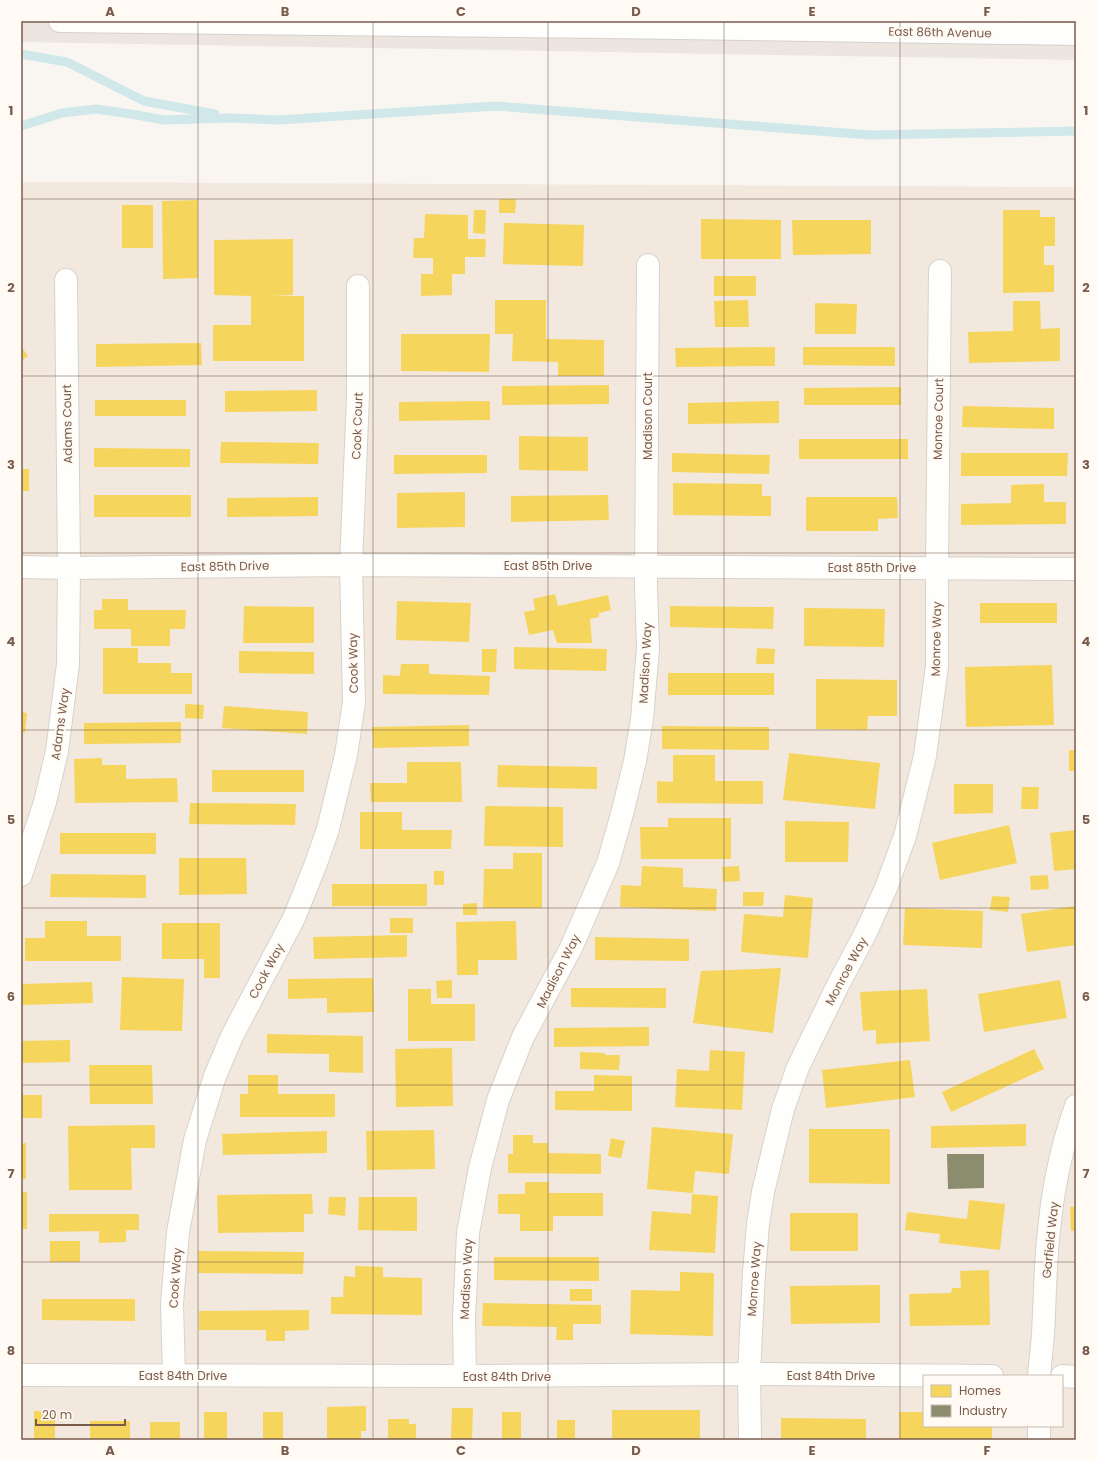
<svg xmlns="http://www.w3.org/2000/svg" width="1097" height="1461" font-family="Poppins,sans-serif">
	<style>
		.residential { fill: #f2e8de; fill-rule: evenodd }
		.industrial { fill: #ede5e0 }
		.homes { fill: #f6d55c }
		.industry { fill: #8c8c6e }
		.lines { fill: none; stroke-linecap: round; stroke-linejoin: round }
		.stream { stroke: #d0e8ea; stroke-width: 9 }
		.minor-casing { stroke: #d7d1cb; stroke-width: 24 }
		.minor { stroke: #fefefd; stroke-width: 22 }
		.grid { fill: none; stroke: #7a5c4d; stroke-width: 1; stroke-opacity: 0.55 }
		.labels { text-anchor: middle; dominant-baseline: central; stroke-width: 4; stroke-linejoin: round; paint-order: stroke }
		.street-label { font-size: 12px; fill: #7a5c4d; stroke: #fffaf3 }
		.neatline { fill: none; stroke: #7a5c4d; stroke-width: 1.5 }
		.grid-label { font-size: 13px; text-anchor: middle; font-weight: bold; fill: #7a5c4d }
	</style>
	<rect width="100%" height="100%" fill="#f9f5f0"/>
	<path class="residential" d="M 21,182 L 1076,187 L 1076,1440 L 21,1440 ZM 924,1376 L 1062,1376 L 1062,1426 L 924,1426 Z"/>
	<path class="industrial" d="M 21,21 L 1076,21 L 1076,60 L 21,42 Z"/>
	<path class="homes" d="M 499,199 L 516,199 L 515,213 L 499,213 Z
		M 198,200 L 198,278 L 163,279 L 162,201 Z
		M 122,205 L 153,205 L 153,248 L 122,248 Z
		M 474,210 L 486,210 L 485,234 L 473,233 Z
		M 1003,210 L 1040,210 L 1040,217 L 1055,217 L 1055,246 L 1044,246 L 1044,265 L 1054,265 L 1054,292 L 1003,293 Z
		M 425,214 L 468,215 L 468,239 L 486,239 L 485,257 L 465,257 L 465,274 L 452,274 L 452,295 L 421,296 L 421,274 L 433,274 L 433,258 L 413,258 L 414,238 L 424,238 Z
		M 701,219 L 781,220 L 781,259 L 701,259 Z
		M 792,220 L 871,220 L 871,254 L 793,255 Z
		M 504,223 L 584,225 L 583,266 L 503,264 Z
		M 293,239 L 293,295 L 272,296 L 304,296 L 304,361 L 213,361 L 213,325 L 251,325 L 251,296 L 214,295 L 214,240 Z
		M 714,276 L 756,276 L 756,296 L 714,296 Z
		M 495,300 L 546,300 L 546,339 L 604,340 L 604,376 L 558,376 L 558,362 L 512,361 L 513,334 L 495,334 Z
		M 748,300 L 749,327 L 715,327 L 714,301 Z
		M 1013,301 L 1040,301 L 1041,329 L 1060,328 L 1060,361 L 969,363 L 968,332 L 1013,331 Z
		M 815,303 L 857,304 L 856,334 L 815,334 Z
		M 401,334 L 490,334 L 489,372 L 401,371 Z
		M 201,343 L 202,365 L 96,367 L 96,344 Z
		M 21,346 L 28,356 L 21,361 Z
		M 775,347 L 775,366 L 676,367 L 675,348 Z
		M 803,347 L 895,347 L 895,366 L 803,365 Z
		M 609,385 L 609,404 L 502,405 L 502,386 Z
		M 901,387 L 901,405 L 804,405 L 804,388 Z
		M 317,390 L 317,411 L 225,412 L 225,391 Z
		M 95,400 L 186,400 L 186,416 L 95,416 Z
		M 490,401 L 490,420 L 399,421 L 399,402 Z
		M 779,401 L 779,423 L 688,424 L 688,403 Z
		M 963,406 L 1054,408 L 1054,429 L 962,427 Z
		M 519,436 L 588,437 L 588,471 L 519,470 Z
		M 799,439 L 908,439 L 908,459 L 799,459 Z
		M 221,442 L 319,443 L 318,464 L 220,463 Z
		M 94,448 L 190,449 L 190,467 L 94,467 Z
		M 672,453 L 770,455 L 769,474 L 672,472 Z
		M 961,453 L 1068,453 L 1067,476 L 961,476 Z
		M 394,455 L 487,455 L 487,473 L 394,474 Z
		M 21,469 L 29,469 L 29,491 L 21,491 Z
		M 673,483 L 762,484 L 762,496 L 771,496 L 771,516 L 673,515 Z
		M 1044,484 L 1044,502 L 1066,502 L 1066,524 L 961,525 L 961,504 L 1011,503 L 1011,485 Z
		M 465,492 L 465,527 L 397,528 L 397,493 Z
		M 94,495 L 191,495 L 191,517 L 94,517 Z
		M 608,495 L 609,520 L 511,522 L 511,496 Z
		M 318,497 L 318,516 L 227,517 L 227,498 Z
		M 806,497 L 897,497 L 898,518 L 878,519 L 878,531 L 806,531 Z
		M 555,594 L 558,606 L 608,595 L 611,610 L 599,613 L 599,617 L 590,619 L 592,643 L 557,643 L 553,630 L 529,635 L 524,612 L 535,610 L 533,599 Z
		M 102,599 L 128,599 L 128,610 L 186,610 L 185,629 L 170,629 L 170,646 L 131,646 L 131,629 L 94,629 L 94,610 L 102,610 Z
		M 397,601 L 471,603 L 469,642 L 396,640 Z
		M 980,603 L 1057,603 L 1057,623 L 980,623 Z
		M 244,606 L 314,607 L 314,643 L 243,643 Z
		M 670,606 L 774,607 L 773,629 L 670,627 Z
		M 804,608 L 885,609 L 884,647 L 804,646 Z
		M 514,647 L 607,649 L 606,671 L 514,669 Z
		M 103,648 L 138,648 L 138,663 L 171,663 L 171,673 L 192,673 L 192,694 L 103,694 Z
		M 757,648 L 775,649 L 774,664 L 756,664 Z
		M 482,649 L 497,649 L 496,672 L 482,672 Z
		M 239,651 L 314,652 L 314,674 L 239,673 Z
		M 401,664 L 429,664 L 429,674 L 490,676 L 489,695 L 383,694 L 383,675 L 400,676 Z
		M 1052,665 L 1054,725 L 966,727 L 965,667 Z
		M 668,673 L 774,673 L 774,695 L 668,695 Z
		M 816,679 L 897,680 L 897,716 L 868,716 L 867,730 L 816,729 Z
		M 185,704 L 204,705 L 203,719 L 185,718 Z
		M 224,706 L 308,712 L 307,734 L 222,728 Z
		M 21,712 L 27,713 L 25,733 L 21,732 Z
		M 181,722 L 181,743 L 84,744 L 84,723 Z
		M 469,725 L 469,746 L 373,748 L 372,727 Z
		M 662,726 L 769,727 L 769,750 L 662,749 Z
		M 1069,750 L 1076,750 L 1076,771 L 1069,771 Z
		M 789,753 L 880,763 L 875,809 L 783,800 Z
		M 673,755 L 715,755 L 715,781 L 763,781 L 763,804 L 657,803 L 657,781 L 673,782 Z
		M 102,758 L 102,765 L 126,765 L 126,779 L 177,778 L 178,802 L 75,803 L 74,759 Z
		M 407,762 L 461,762 L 462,802 L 371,802 L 370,783 L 407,783 Z
		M 498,765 L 597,767 L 597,789 L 497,787 Z
		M 212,770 L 304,770 L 304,792 L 212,792 Z
		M 954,784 L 993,784 L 993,813 L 954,814 Z
		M 1022,787 L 1039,787 L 1038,809 L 1021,809 Z
		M 190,803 L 296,804 L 295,825 L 189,824 Z
		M 485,806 L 563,807 L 563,847 L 484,846 Z
		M 360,812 L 402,812 L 402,830 L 452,830 L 451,849 L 360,849 Z
		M 668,818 L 731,818 L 731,859 L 641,859 L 640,827 L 668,827 Z
		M 785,821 L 849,822 L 848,862 L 785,862 Z
		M 1009,825 L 1017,863 L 940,880 L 932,843 Z
		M 1076,830 L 1076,869 L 1054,871 L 1050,833 Z
		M 60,833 L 156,833 L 156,854 L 60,854 Z
		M 513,853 L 542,853 L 542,908 L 483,908 L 484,869 L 513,869 Z
		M 179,858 L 246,858 L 247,894 L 179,895 Z
		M 642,866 L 683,868 L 683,887 L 717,889 L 716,911 L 620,907 L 621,885 L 641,886 Z
		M 739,866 L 740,881 L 723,882 L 722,867 Z
		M 434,871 L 444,871 L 444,885 L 434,885 Z
		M 51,874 L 146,875 L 146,898 L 50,897 Z
		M 1048,875 L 1049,889 L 1031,890 L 1030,876 Z
		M 332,884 L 427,884 L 427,906 L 332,906 Z
		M 743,892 L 764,892 L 763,906 L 743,906 Z
		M 785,895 L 813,898 L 808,958 L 741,952 L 744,914 L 783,917 Z
		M 992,896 L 1010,897 L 1008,912 L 990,910 Z
		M 477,903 L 477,915 L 463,915 L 463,904 Z
		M 1076,906 L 1076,945 L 1027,952 L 1021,914 Z
		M 905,908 L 983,911 L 982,948 L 903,945 Z
		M 390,918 L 413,918 L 413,933 L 390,933 Z
		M 45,921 L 87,921 L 87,936 L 121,936 L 121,961 L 25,961 L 25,938 L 45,938 Z
		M 516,921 L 517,960 L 478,960 L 478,975 L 457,975 L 456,922 Z
		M 162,923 L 220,923 L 220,978 L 204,978 L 204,959 L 162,959 Z
		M 407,935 L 407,957 L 314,959 L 313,937 Z
		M 595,937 L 689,939 L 689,961 L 595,960 Z
		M 781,968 L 773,1033 L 693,1023 L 701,971 Z
		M 122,977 L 184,979 L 182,1031 L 120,1030 Z
		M 373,978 L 374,1012 L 327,1013 L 327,998 L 288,999 L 288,979 Z
		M 452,980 L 452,998 L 437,998 L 436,981 Z
		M 1060,980 L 1067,1018 L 984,1032 L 978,994 Z
		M 92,982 L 93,1003 L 21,1005 L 21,984 Z
		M 571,988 L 666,988 L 666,1008 L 571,1007 Z
		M 408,989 L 431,989 L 431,1004 L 475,1004 L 475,1041 L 408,1041 Z
		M 927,989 L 930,1041 L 876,1044 L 876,1030 L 863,1031 L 860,992 Z
		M 649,1027 L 649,1046 L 554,1047 L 554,1028 Z
		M 267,1034 L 363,1036 L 363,1073 L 329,1072 L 329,1054 L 267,1053 Z
		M 70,1040 L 70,1062 L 21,1063 L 21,1041 Z
		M 452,1048 L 453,1106 L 396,1107 L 395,1049 Z
		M 1034,1049 L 1044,1069 L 951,1112 L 942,1092 Z
		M 710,1050 L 745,1052 L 742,1110 L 675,1107 L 677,1069 L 709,1071 Z
		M 580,1052 L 605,1053 L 605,1055 L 620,1055 L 619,1070 L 580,1069 Z
		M 910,1060 L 915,1097 L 826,1108 L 822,1070 Z
		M 89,1065 L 152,1065 L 153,1104 L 90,1104 Z
		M 248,1075 L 278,1075 L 278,1094 L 335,1094 L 335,1117 L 240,1117 L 240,1094 L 248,1094 Z
		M 594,1075 L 632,1076 L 632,1111 L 555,1110 L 555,1091 L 594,1091 Z
		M 21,1095 L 42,1095 L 42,1118 L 21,1118 Z
		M 1026,1124 L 1026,1146 L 931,1148 L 931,1126 Z
		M 155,1125 L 155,1148 L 131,1148 L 132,1190 L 69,1190 L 68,1126 Z
		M 652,1127 L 733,1134 L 729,1174 L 695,1171 L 693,1193 L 647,1189 Z
		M 809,1129 L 890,1129 L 890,1184 L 809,1183 Z
		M 434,1130 L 435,1169 L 367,1170 L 366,1131 Z
		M 327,1131 L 327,1153 L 223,1155 L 222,1134 Z
		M 513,1135 L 533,1135 L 533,1143 L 548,1143 L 548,1153 L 601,1154 L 601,1174 L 508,1173 L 508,1154 L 513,1154 Z
		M 611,1138 L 625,1141 L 621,1158 L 608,1156 Z
		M 26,1143 L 26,1179 L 21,1179 L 21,1144 Z
		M 525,1182 L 549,1182 L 549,1193 L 603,1193 L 603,1216 L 553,1216 L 553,1231 L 520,1231 L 520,1214 L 498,1214 L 498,1194 L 525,1194 Z
		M 21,1192 L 27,1192 L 27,1229 L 21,1229 Z
		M 312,1194 L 313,1214 L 304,1214 L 304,1232 L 218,1233 L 217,1195 Z
		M 692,1194 L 718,1196 L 715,1253 L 649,1250 L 652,1211 L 691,1214 Z
		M 329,1197 L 346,1197 L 345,1216 L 328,1214 Z
		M 359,1197 L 417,1197 L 417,1231 L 358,1230 Z
		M 969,1200 L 1005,1204 L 1000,1250 L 939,1243 L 940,1234 L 905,1230 L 907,1212 L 967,1219 Z
		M 1070,1207 L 1076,1207 L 1076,1231 L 1071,1231 Z
		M 790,1213 L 858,1213 L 858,1251 L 790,1251 Z
		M 49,1214 L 139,1214 L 139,1230 L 126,1230 L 126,1242 L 99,1243 L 99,1231 L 49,1232 Z
		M 50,1241 L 80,1241 L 80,1262 L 50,1262 Z
		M 198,1251 L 304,1252 L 303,1274 L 198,1273 Z
		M 494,1257 L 599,1257 L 599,1281 L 494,1280 Z
		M 355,1266 L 383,1267 L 383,1277 L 422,1278 L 422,1315 L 331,1314 L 331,1297 L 343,1297 L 344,1276 L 355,1277 Z
		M 989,1270 L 990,1325 L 910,1326 L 909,1294 L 951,1293 L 952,1288 L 961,1288 L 960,1271 Z
		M 680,1272 L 714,1273 L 713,1336 L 630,1334 L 631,1290 L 680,1291 Z
		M 880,1285 L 880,1323 L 791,1324 L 790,1286 Z
		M 570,1289 L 592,1289 L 592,1301 L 570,1301 Z
		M 42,1299 L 135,1299 L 135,1321 L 42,1320 Z
		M 483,1303 L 601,1305 L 601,1324 L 573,1324 L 573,1340 L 556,1340 L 557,1327 L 482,1326 Z
		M 309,1310 L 309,1330 L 285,1331 L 285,1341 L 266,1341 L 266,1330 L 199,1330 L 199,1311 Z
		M 366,1406 L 366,1431 L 361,1431 L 361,1440 L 327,1440 L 327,1407 Z
		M 452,1408 L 473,1408 L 472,1440 L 451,1440 Z
		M 612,1410 L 700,1410 L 700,1440 L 612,1440 Z
		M 34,1411 L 55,1411 L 55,1440 L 34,1440 Z
		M 204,1412 L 227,1412 L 227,1440 L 204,1440 Z
		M 263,1412 L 283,1412 L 283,1440 L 263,1440 Z
		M 502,1412 L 521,1412 L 521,1440 L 502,1440 Z
		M 899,1412 L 924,1412 L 924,1426 L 992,1426 L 992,1440 L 899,1440 Z
		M 781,1418 L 866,1419 L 866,1440 L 781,1440 Z
		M 388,1419 L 409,1419 L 409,1424 L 416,1424 L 416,1440 L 388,1440 Z
		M 557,1420 L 575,1420 L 575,1440 L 557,1440 Z
		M 90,1421 L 130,1421 L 130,1440 L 90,1440 Z
		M 150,1422 L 180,1422 L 180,1440 L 150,1440 Z"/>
	<path class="industry" d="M 947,1154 L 984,1154 L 984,1188 L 948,1189 Z"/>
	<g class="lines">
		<path class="stream" d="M 21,54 L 67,62 L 144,101 L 215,114
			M 21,126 L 62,113 L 96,109 L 131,114 L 164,120 L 231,118 L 279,120 L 496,106 L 870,135 L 1076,131"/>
		<defs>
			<path id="minor" d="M 60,21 L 607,27 L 1076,34
				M 21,567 L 69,568 L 351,565 L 1076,569
				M 21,875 L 45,802 L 57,751 L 68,664 L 69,568 L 66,280
				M 21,1375 L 465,1376 L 749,1374 L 992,1376
				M 174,1375 L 172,1304 L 178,1232 L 195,1140 L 215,1076 L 232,1036 L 294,918 L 315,866 L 328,829 L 346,755 L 354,702 L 351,565 L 358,396 L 358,286
				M 465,1376 L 464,1319 L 468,1233 L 480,1168 L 498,1100 L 523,1037 L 571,948 L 608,863 L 622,814 L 635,761 L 642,719 L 648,649 L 646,586 L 648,265
				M 1039,1376 C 1040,1362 1042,1348 1043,1334 C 1045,1299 1045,1265 1049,1230 C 1053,1188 1062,1145 1076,1106
				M 1062,1376 L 1076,1377
				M 1039,1426 L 1039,1440
				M 750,1440 L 749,1374 L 754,1273 L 758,1224 L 763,1192 L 783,1109 L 798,1067 L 838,985 L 866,932 L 886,888 L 905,836 L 925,756 L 937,666 L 937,568 L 940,271"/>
		</defs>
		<use href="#minor" class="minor-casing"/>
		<use href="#minor" class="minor"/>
	</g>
	<path class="grid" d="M 198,21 L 198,1440M 373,21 L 373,1440M 548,21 L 548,1440M 724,21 L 724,1440M 900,21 L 900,1440M 21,199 L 1076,199M 21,376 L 1076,376M 21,553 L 1076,553M 21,730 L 1076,730M 21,908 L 1076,908M 21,1085 L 1076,1085M 21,1262 L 1076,1262"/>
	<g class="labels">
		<g class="street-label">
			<text transform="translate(940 32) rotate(1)">East 86th Avenue</text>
			<text transform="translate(647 416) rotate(-90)">Madison Court</text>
			<text transform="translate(938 419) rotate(-89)">Monroe Court</text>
			<text transform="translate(67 424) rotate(-91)">Adams Court</text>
			<text transform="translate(357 426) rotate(-88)">Cook Court</text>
			<text x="548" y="565">East 85th Drive</text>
			<text transform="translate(225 566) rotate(-1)">East 85th Drive</text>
			<text x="872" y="567">East 85th Drive</text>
			<text transform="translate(936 639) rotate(-89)">Monroe Way</text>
			<text transform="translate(353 663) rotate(-91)">Cook Way</text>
			<text transform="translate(645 663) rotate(-87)">Madison Way</text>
			<text transform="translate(60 724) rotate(-82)">Adams Way</text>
			<text transform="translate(266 971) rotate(-62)">Cook Way</text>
			<text transform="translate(558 971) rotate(-63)">Madison Way</text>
			<text transform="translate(846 971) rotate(-62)">Monroe Way</text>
			<text transform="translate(1050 1240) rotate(-84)">Garfield Way</text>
			<text transform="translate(175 1278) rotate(-86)">Cook Way</text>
			<text transform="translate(466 1279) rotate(-87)">Madison Way</text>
			<text transform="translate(754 1279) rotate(-86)">Monroe Way</text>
			<text x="183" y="1375">East 84th Drive</text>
			<text x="831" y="1375">East 84th Drive</text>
			<text x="507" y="1376">East 84th Drive</text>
		</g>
	</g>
	<rect width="1097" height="1461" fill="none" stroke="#fffaf3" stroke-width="44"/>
	<rect x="923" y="1375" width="140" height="52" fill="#fffaf3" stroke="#cabbb1"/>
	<rect x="931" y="1385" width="20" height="12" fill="#f6d55c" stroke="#cabbb1"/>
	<text x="959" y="1395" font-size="12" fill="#7a5c4d">Homes</text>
	<rect x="931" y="1405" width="20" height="12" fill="#8c8c6e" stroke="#cabbb1"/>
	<text x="959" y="1415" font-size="12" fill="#7a5c4d">Industry</text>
	<path d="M36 1419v6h89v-6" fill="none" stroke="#7a5c4d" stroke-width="2"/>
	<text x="42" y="1419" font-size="12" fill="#7a5c4d" stroke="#fffaf3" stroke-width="3" paint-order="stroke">20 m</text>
	<rect x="22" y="22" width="1053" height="1417" class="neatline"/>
	<g class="grid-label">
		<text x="110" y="16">A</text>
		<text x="285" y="16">B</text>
		<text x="461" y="16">C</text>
		<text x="636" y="16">D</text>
		<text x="812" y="16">E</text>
		<text x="987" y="16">F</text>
		<text x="11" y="115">1</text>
		<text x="1086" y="115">1</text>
		<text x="11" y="292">2</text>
		<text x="1086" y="292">2</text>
		<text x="11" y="469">3</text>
		<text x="1086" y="469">3</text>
		<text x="11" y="646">4</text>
		<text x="1086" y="646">4</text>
		<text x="11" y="824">5</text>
		<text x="1086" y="824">5</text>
		<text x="11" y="1001">6</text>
		<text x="1086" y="1001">6</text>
		<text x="11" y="1178">7</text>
		<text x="1086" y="1178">7</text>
		<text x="11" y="1355">8</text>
		<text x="1086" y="1355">8</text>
		<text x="110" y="1455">A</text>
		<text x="285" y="1455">B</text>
		<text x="461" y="1455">C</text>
		<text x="636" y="1455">D</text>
		<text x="812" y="1455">E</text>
		<text x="987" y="1455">F</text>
	</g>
</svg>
